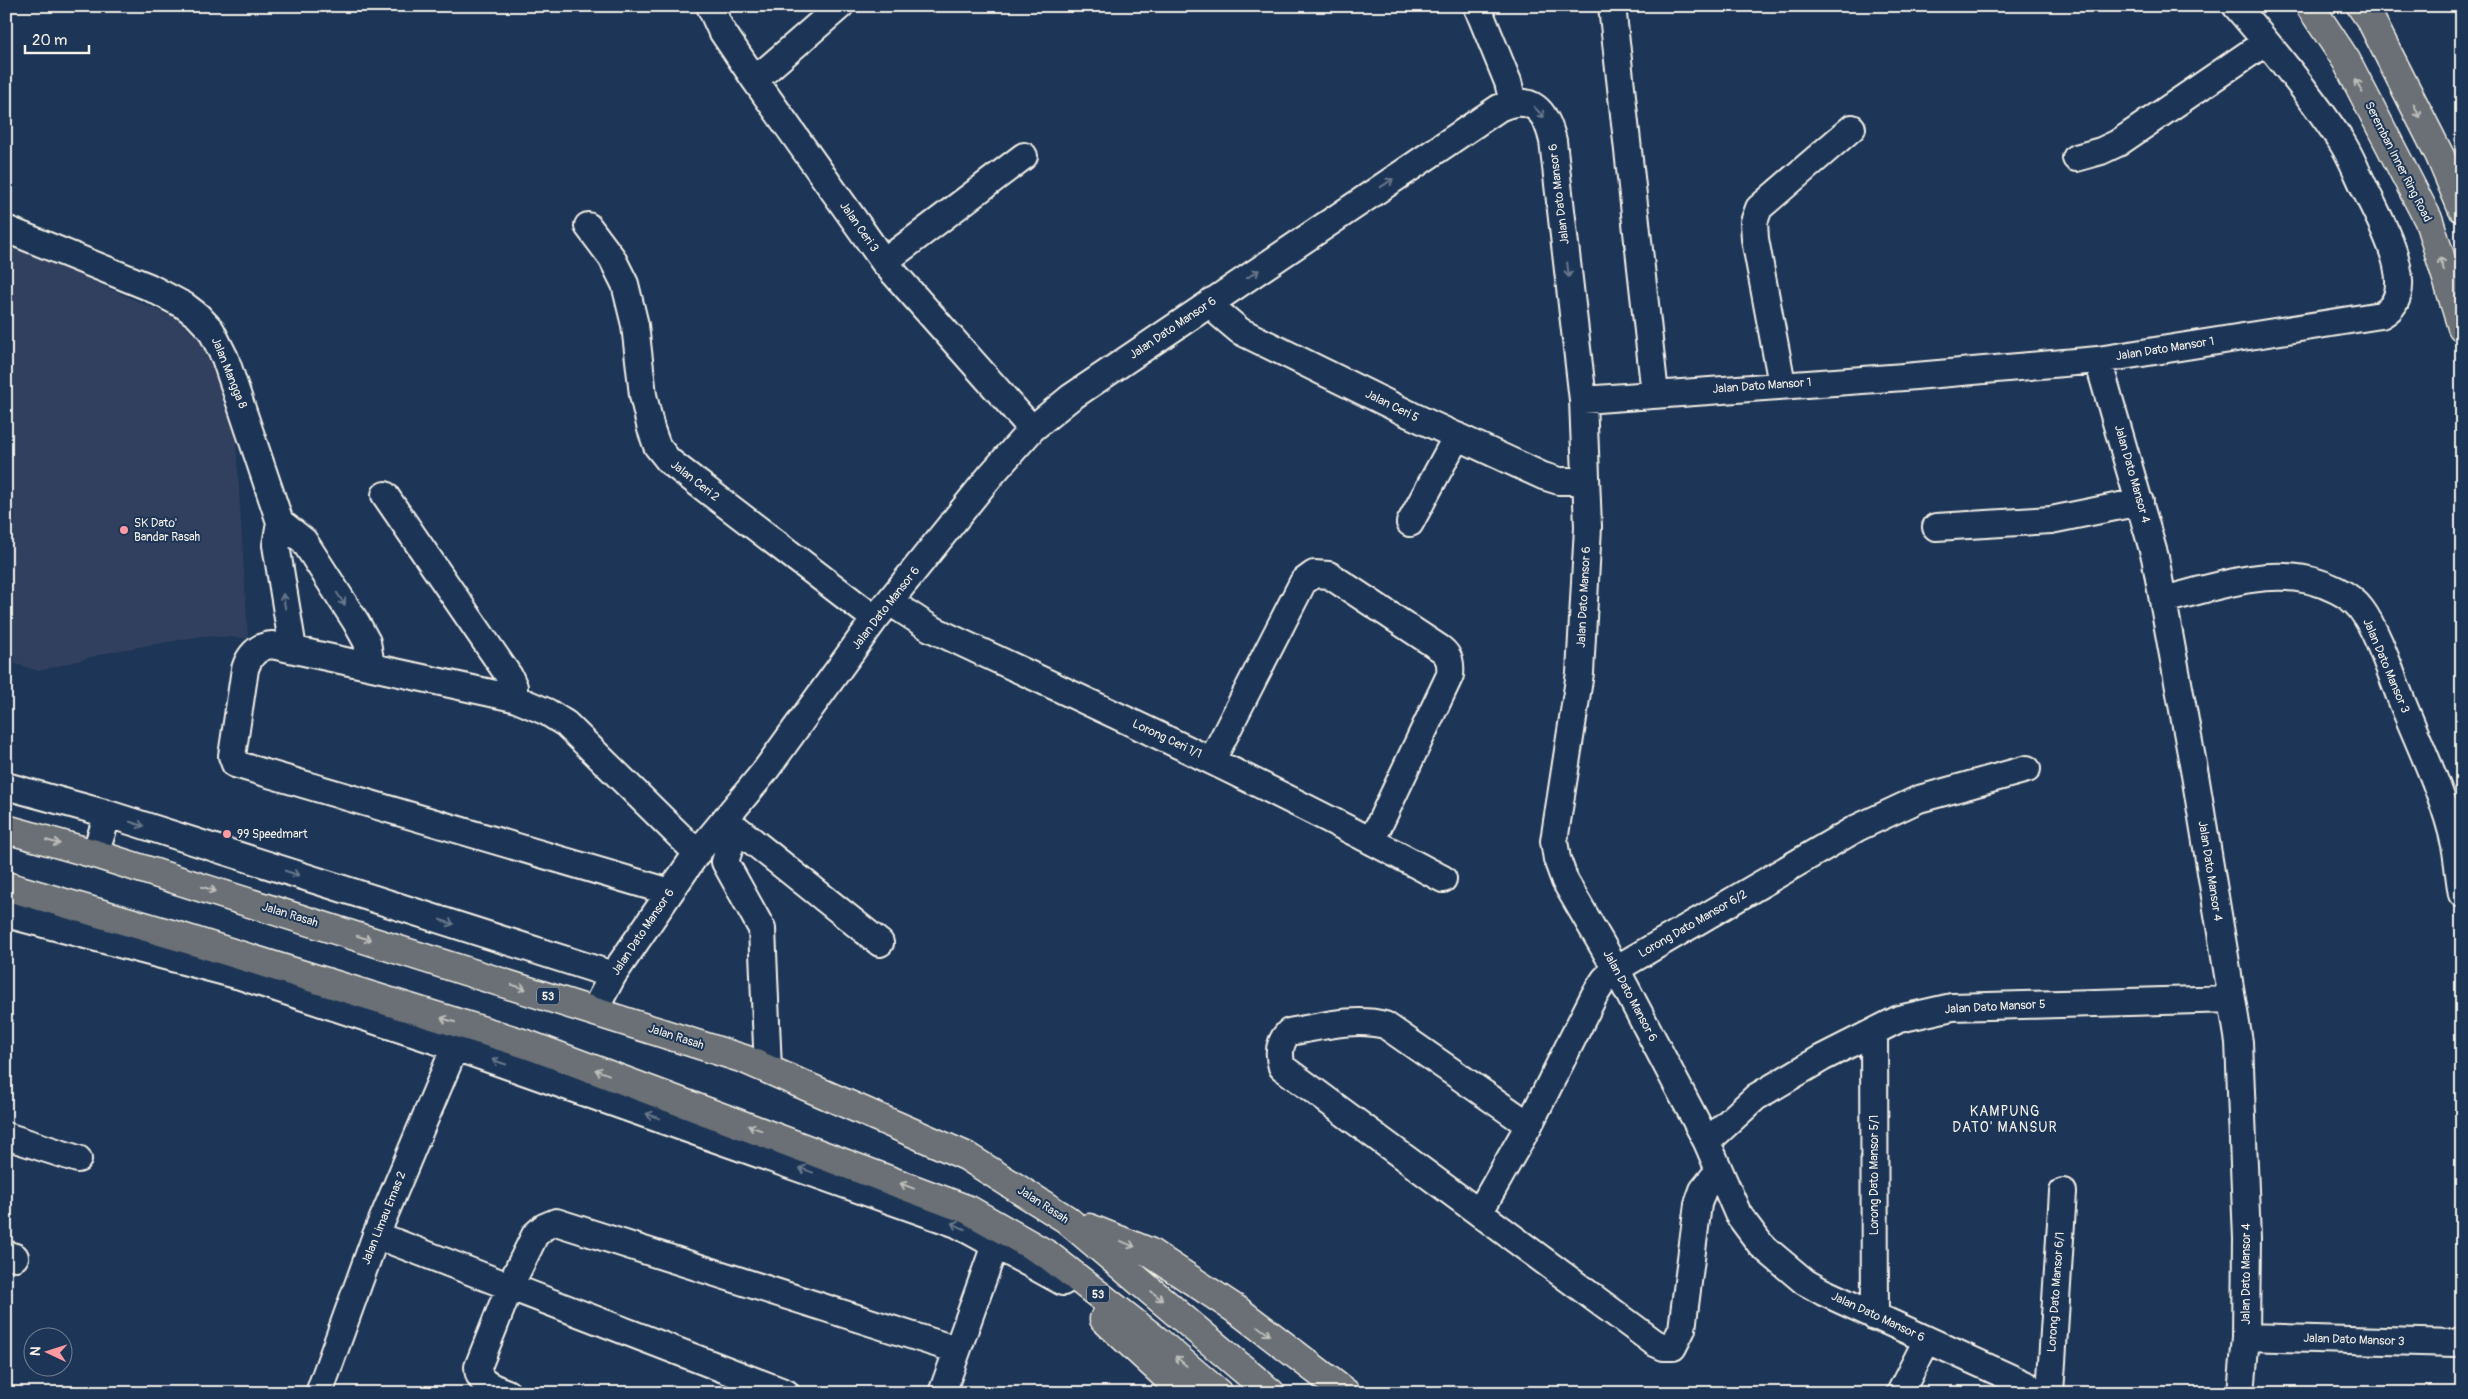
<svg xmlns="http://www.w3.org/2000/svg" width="2468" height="1399" font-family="Pangolin,sans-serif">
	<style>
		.built { fill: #32415e }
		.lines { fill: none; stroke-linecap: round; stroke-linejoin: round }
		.minor-casing { stroke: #f4f1e8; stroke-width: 30 }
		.major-casing { stroke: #f4f1e8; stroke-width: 31 }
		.highway-casing { stroke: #f4f1e8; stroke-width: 31 }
		.minor { stroke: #1d3557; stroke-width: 26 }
		.major { stroke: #6a7074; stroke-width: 28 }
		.highway { stroke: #6a7074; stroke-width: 28 }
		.oneway { stroke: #bdbdba }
		.oneway2 { stroke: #68778a }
		.poi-dot { fill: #ff9aa2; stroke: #1d3557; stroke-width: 2 }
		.labels { text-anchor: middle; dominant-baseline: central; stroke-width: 4; stroke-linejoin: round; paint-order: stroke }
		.shield { fill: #1d3557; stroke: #b4b9bc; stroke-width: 1 }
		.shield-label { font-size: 11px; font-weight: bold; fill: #f4f1e8 }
		.street-label { font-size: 12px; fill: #f4f1e8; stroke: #1d3557 }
		.poi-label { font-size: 12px; fill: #f4f1e8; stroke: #1d3557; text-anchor: start }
		.neighbourhood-label { font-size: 14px; letter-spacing: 1px; fill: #f4f1e8; stroke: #1d3557 }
	</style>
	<rect width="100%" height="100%" fill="#1d3557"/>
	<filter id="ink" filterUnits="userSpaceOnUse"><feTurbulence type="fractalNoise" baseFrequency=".02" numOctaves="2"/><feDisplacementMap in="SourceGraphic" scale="10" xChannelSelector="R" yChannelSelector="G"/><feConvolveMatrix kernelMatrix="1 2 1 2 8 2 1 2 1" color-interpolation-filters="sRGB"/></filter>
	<g filter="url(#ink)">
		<path class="built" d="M 6,242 L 179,320 L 207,348 L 235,424 L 248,638 L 202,636 L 110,652 L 39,671 L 6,661 Z"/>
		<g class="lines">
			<defs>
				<path id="minor" d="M 710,6 L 720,28 L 755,80 L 884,262 L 1032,429
					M 1477,6 L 1508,82 L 1513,102
					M 1612,6 L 1655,394
					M 755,80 L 840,6
					M 2076,158 L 2101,151 L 2118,143 L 2266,42
					M 588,226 L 612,258 L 625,284 L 635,325 L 643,395 L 651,429 L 657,446 L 669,461 L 875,619
					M 6,229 L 149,287 L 185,306 L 198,316 L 211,330 L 225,358 L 280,522
					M 884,262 L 1024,156
					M 1212,301 L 1221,315 L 1240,331 L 1411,415 L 1543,476 L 1559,481 L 1586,481
					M 2098,360 L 2155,557 L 2195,775 L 2239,1042 L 2247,1239 L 2246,1337 L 2241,1393
					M 1782,384 L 1755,239 L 1754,222 L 1759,208 L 1852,128
					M 1583,400 L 1904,377 L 2098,360 L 2381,315 C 2424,294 2379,219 2365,189 C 2357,173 2350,153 2339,138 C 2308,92 2272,48 2236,6
					M 385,495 L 509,676 L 514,687 L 514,698
					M 1410,523 L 1457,436
					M 1936,527 L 2051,520 L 2140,502
					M 2163,600 C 2209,589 2261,569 2309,580 C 2326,584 2350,594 2361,609 C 2377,630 2391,674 2401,699 C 2420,747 2444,794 2455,845 C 2458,861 2459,878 2462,894
					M 890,602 L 930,628 C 1103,709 1275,788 1443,879
					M 293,649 L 276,545 L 280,522 L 304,541 L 356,622 L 367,642 L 371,666
					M 1212,760 L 1303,582 L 1314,574 L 1329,575 L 1441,649 C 1450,656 1451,664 1450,675 L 1372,840
					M 6,786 L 108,814 L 613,975
					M 725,819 L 880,943
					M 736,828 L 725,862 L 762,929 L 768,1069
					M 95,854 L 108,814
					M 670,892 L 235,764 L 232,756 L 245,669 C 249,656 257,646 272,645 L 514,698 L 547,712 L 566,724 L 697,853
					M 6,914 L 240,976 L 455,1047 L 957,1224 L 1063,1282
					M 594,1011 L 613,975 L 697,853 L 765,771 L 875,619 L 991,475 L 1032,429 L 1070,398 L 1499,108 C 1532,93 1546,111 1553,141 L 1583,400 L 1588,527 L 1580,673 L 1554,841 L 1557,859 L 1565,881 L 1616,969 L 1707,1142 L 1738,1214 L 1761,1245 L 1805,1282 L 1823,1292 L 2044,1393
					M 1874,1032 L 1875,1317
					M 1529,1125 L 1385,1025 C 1354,1017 1320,1027 1289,1032 C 1279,1042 1278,1054 1282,1067 L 1655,1343 L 1664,1347 L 1673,1347 L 1682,1329 L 1698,1204 L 1703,1190 L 1719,1170
					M 6,1136 L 78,1159
					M 1707,1142 L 1756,1097 L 1822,1058 L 1899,1019 L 1952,1007 L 2232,999
					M 1479,1213 L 1529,1125 L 1594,996 L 1605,979 L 1616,969 L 1857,828 L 1919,799 L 2027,769
					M 376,1235 L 786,1393
					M 6,1254 L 15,1257
					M 2246,1337 L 2455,1343 L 2462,1340
					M 319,1393 L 376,1235 L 455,1047
					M 507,1393 C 493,1387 478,1384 478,1367 L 510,1286 L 535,1235 L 544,1227 L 556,1222 L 957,1350
					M 942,1393 L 995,1245
					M 1900,1393 L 1927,1340
					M 2050,1393 L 2063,1192"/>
				<path id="major" d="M 2310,6 L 2346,60 L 2429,221 L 2462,327
					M 2361,6 L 2372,22 L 2440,156 L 2462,208"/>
				<path id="highway" d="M 6,829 L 95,854 L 744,1059 L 966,1156 L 1066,1219 L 1271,1393
					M 6,886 L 181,937 L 529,1045 L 969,1210 L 1048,1255 L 1155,1339 L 1218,1393
					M 1089,1228 L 1149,1252 L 1240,1312 L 1346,1393
					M 1104,1319 L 1184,1393"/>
			</defs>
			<use href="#minor" class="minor-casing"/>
			<use href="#major" class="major-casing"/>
			<use href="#highway" class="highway-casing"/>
			<use href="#minor" class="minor"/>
			<use href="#major" class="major"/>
			<use href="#highway" class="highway"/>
		</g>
		<defs><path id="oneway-shaft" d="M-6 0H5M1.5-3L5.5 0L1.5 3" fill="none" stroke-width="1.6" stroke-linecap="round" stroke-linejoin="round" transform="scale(1.25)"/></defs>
		<g class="oneway">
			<use href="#oneway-shaft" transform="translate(2359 86) rotate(-117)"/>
			<use href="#oneway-shaft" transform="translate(2417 111) rotate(63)"/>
			<use href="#oneway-shaft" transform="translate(2442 264) rotate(-107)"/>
			<use href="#oneway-shaft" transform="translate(53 842) rotate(16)"/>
			<use href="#oneway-shaft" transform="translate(209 889) rotate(17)"/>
			<use href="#oneway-shaft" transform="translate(364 938) rotate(17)"/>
			<use href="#oneway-shaft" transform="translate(519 987) rotate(17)"/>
			<use href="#oneway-shaft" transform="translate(448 1020) rotate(-163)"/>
			<use href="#oneway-shaft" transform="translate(602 1072) rotate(-160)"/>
			<use href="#oneway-shaft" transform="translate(755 1128) rotate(-160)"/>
			<use href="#oneway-shaft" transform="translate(907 1186) rotate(-159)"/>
			<use href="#oneway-shaft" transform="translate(1128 1244) rotate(22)"/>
			<use href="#oneway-shaft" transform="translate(1157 1296) rotate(40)"/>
			<use href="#oneway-shaft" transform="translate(1264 1331) rotate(37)"/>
			<use href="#oneway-shaft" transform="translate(1181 1361) rotate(-139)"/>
		</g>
		<g class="oneway2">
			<use href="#oneway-shaft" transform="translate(1539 112) rotate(46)"/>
			<use href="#oneway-shaft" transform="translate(1387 183) rotate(-34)"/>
			<use href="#oneway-shaft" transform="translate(1568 270) rotate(84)"/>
			<use href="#oneway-shaft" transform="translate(1253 274) rotate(-34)"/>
			<use href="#oneway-shaft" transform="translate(341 599) rotate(57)"/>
			<use href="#oneway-shaft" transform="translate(284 601) rotate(-99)"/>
			<use href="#oneway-shaft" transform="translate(137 824) rotate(18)"/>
			<use href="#oneway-shaft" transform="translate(292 873) rotate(18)"/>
			<use href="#oneway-shaft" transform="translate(447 922) rotate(18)"/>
			<use href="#oneway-shaft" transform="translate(499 1062) rotate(-161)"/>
			<use href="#oneway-shaft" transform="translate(653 1116) rotate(-161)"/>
			<use href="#oneway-shaft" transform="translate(806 1170) rotate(-160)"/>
			<use href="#oneway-shaft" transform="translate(958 1226) rotate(-155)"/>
		</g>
	</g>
	<g class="poi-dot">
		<circle cx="124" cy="530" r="5"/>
		<circle cx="227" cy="834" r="5"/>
	</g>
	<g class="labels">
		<g class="shield">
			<rect x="537" y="987.5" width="22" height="17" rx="4"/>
			<rect x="1087" y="1285.5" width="22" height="17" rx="4"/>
		</g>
		<g class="shield-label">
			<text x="548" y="996">53</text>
			<text x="1098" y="1294">53</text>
		</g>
		<g class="street-label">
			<text transform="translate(2398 162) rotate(63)">Seremban Inner Ring Road</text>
			<text transform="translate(1559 194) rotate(-97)">Jalan Dato Mansor 6</text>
			<text transform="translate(859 227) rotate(55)">Jalan Ceri 3</text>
			<text transform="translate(1173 328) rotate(-34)">Jalan Dato Mansor 6</text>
			<text transform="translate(2165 349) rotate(-9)">Jalan Dato Mansor 1</text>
			<text transform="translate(229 373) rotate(68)">Jalan Mangga 8</text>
			<text transform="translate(1762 386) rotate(-4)">Jalan Dato Mansor 1</text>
			<text transform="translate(1392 406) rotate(26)">Jalan Ceri 5</text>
			<text transform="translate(2132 474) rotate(74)">Jalan Dato Mansor 4</text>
			<text transform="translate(695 481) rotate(38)">Jalan Ceri 2</text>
			<text transform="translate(1584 597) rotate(-87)">Jalan Dato Mansor 6</text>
			<text transform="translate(886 608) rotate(-52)">Jalan Dato Mansor 6</text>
			<text transform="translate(2386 666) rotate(67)">Jalan Dato Mansor 3</text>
			<text transform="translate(1167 739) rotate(25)">Lorong Ceri 1/1</text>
			<text transform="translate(2210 871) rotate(81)">Jalan Dato Mansor 4</text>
			<text transform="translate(290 915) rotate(17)">Jalan Rasah</text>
			<text transform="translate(1693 924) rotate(-30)">Lorong Dato Mansor 6/2</text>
			<text transform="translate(643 932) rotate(-56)">Jalan Dato Mansor 6</text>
			<text transform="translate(1630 996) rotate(62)">Jalan Dato Mansor 6</text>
			<text transform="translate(1995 1007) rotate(-3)">Jalan Dato Mansor 5</text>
			<text transform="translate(676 1037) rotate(18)">Jalan Rasah</text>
			<text transform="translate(1874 1175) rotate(-90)">Lorong Dato Mansor 5/1</text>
			<text transform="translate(1043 1205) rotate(33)">Jalan Rasah</text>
			<text transform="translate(384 1218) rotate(-68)">Jalan Limau Emas 2</text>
			<text transform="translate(2246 1274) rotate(-90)">Jalan Dato Mansor 4</text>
			<text transform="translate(2056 1292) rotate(-86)">Lorong Dato Mansor 6/1</text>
			<text transform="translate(1878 1317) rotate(25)">Jalan Dato Mansor 6</text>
			<text transform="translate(2354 1340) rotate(2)">Jalan Dato Mansor 3</text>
		</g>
		<g class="poi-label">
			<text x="134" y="523">SK Dato'<tspan x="134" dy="14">Bandar Rasah</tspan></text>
			<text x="237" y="834">99 Speedmart</text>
		</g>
		<g class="neighbourhood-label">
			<text x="2005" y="1111">KAMPUNG<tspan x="2005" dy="16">DATO' MANSUR</tspan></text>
		</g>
	</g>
	<rect width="2468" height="1399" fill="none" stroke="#1d3557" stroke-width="25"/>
	<rect x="12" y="12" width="2443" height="1374" fill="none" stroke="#f4f1e8" stroke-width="2" filter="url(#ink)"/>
	<g transform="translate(48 1352) rotate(274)"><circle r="24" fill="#1d3557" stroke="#738091"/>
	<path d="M0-4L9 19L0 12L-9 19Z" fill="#ff9aa2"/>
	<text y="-8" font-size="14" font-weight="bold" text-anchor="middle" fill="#f4f1e8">N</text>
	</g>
	<path d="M25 45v8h64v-8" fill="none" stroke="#f4f1e8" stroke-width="2.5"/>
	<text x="32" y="45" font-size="15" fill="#f4f1e8" stroke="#1d3557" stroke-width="4" paint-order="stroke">20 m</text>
</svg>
